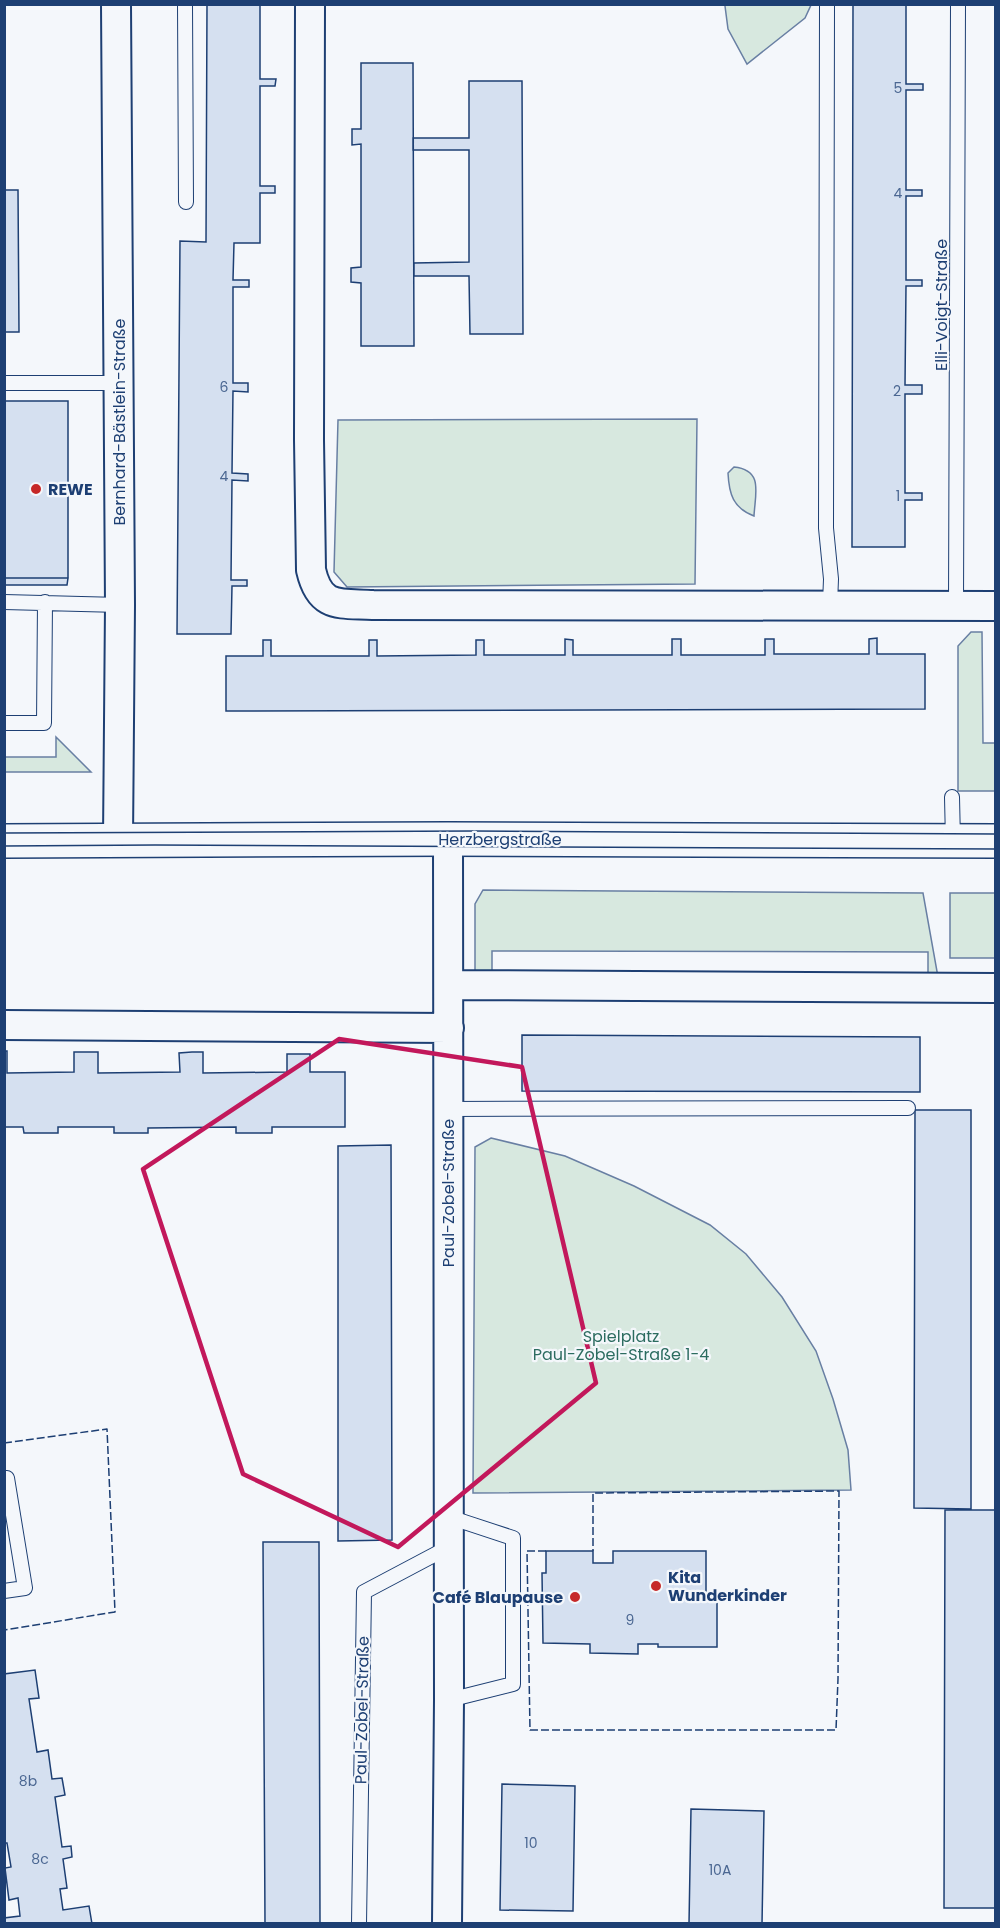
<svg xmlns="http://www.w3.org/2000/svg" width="1000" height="1928" font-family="Poppins,sans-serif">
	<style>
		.green { fill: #d7e8df; stroke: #687fa3; stroke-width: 1.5 }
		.building { fill: #d5e0f0; stroke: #1d3f73; stroke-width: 1.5 }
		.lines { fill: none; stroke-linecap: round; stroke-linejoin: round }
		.lane-casing { stroke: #1d3f73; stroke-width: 16 }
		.street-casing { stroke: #1d3f73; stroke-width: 32 }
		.secondary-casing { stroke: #1d3f73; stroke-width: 36 }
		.lane { stroke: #f4f7fb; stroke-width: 14 }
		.street { stroke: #f4f7fb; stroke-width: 28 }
		.secondary { stroke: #f4f7fb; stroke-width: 33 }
		.tram { stroke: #1d3f73; stroke-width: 1.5 }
		.fence { stroke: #1d3f73; stroke-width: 1.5; stroke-dasharray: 8 3; stroke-linecap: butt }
		.marked { fill: none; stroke: #c2185b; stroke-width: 4.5; stroke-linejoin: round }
		.poi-dot { fill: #c62828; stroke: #f4f7fb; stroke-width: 2 }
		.labels { text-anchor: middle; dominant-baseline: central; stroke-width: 4.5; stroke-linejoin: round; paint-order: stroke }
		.number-label { font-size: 14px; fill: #4b6792 }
		.street-label { font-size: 16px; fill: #1d3f73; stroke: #f4f7fb }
		.poi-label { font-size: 16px; font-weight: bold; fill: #1d3f73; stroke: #f4f7fb; text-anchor: start }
		.park-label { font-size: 16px; fill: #2c6c60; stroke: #f4f7fb }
	</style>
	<rect width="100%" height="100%" fill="#f4f7fb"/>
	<path class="green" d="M 727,4 L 811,4 L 811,5 L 805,18 L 747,64 L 728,29 L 725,6 Z
		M 697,419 L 695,584 L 347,587 L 334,572 L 338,420 Z
		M 734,467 C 764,470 755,494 754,516 C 733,508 729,494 728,473 Z
		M 971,632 L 982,632 L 983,743 L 995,743 L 995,791 L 958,791 L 958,646 Z
		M 56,737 L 91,772 L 5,772 L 5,757 L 56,757 Z
		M 483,890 L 923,893 L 938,977 L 928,977 L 928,952 L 492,951 L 492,976 L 475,977 L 475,904 Z
		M 950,893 L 995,893 L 995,958 L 950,958 Z
		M 491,1138 L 565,1156 L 634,1186 L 710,1225 L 746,1254 L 782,1297 L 816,1351 L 833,1399 L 848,1450 L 851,1490 L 473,1493 L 475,1147 Z"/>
	<path class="building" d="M 207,4 L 260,4 L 260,79 L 276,79 L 275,86 L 260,86 L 260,186 L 275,186 L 275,193 L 260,193 L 260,243 L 234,243 L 233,280 L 249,280 L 249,287 L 233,287 L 233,383 L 248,383 L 248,392 L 233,391 L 232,473 L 248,474 L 248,481 L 232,480 L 231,580 L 247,580 L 247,586 L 232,586 L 231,634 L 177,634 L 180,241 L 206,242 Z
		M 853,4 L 906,4 L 906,84 L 923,84 L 923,90 L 906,90 L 906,190 L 922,190 L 922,196 L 906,196 L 906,280 L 922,280 L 922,286 L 906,286 L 905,385 L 922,385 L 922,394 L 905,394 L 905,493 L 922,493 L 922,500 L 905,500 L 905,547 L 852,547 Z
		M 361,63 L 413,63 L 414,346 L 361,346 L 361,283 L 351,282 L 351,268 L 361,267 L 361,144 L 352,145 L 352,129 L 361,129 Z
		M 469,81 L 522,81 L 523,334 L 470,334 L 469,276 L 414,276 L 414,263 L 469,262 L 469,150 L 413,150 L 413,138 L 469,138 Z
		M 4,190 L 18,190 L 19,332 L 4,332 Z
		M 4,401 L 68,401 L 68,578 L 4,578 Z
		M 4,578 L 68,578 L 67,585 L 4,585 Z
		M 877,638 L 877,654 L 925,654 L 925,709 L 226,711 L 226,656 L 263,656 L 263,640 L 271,640 L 271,656 L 369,656 L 369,640 L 377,640 L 377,656 L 476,655 L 476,640 L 484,640 L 484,655 L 565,655 L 565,639 L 573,640 L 573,655 L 672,655 L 672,639 L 681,639 L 681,655 L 765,655 L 765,639 L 774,639 L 774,654 L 869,654 L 869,639 Z
		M 522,1035 L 920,1037 L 920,1092 L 522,1091 Z
		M 4,1051 L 7,1051 L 7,1073 L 74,1072 L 74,1052 L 98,1052 L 98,1073 L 180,1072 L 179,1053 L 192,1052 L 203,1052 L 203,1073 L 287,1072 L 287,1054 L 310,1054 L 310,1072 L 345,1072 L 345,1127 L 272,1127 L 272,1133 L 236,1133 L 236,1127 L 148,1128 L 148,1133 L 114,1133 L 114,1127 L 58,1127 L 58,1133 L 24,1133 L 23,1127 L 4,1127 Z
		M 915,1110 L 971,1110 L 971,1509 L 914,1508 Z
		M 391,1145 L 392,1540 L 338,1541 L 338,1146 Z
		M 945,1510 L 996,1510 L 996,1908 L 944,1908 Z
		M 263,1542 L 319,1542 L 320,1924 L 265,1924 Z
		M 546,1551 L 593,1551 L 593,1563 L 613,1563 L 613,1551 L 706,1551 L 706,1596 L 717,1596 L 717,1647 L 658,1647 L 658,1644 L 638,1644 L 638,1654 L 590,1653 L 590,1644 L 543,1643 L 542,1573 L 546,1573 Z
		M 35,1670 L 39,1698 L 29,1699 L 37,1752 L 48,1750 L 52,1779 L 62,1778 L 65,1795 L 55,1797 L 62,1847 L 71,1846 L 72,1857 L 63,1859 L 67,1888 L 60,1889 L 63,1910 L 89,1906 L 92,1924 L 4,1924 L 4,1918 L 20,1916 L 18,1898 L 9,1900 L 5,1868 L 11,1867 L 7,1843 L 4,1843 L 4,1674 Z
		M 502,1784 L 575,1786 L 573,1911 L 500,1910 Z
		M 691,1809 L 764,1811 L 762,1924 L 689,1924 Z"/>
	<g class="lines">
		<defs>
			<path id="lane" d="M 185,4 L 186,202
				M 827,4 L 826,528 L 831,579 L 830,604
				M 4,383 L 119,383
				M 4,602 L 120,605
				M 956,605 L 958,4
				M 4,723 L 44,723 L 45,602
				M 952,797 L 953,841
				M 448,1109 L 908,1108
				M 4,1478 L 7,1478 L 25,1588 L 4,1591
				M 449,1517 L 513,1538 L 513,1684 L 449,1700
				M 359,1924 L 364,1592 L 449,1547"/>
			<path id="street" d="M 116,4 L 120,605 L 118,840
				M 310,4 L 309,440 L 311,570 C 320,609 339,603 373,605 L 996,606
				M 449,985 L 996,988
				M 4,1025 L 449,1028
				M 447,1924 L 449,1700 L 448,839"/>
			<path id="secondary" d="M 4,841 L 448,839 L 996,841"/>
		</defs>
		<use href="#lane" class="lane-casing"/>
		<use href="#street" class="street-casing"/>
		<use href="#secondary" class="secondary-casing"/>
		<use href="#lane" class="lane"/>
		<use href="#street" class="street"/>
		<use href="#secondary" class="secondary"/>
		<path class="tram" d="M 4,833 L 474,831 L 996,834
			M 4,846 L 155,845 L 996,849"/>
		<path class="fence" d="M 4,1443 L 107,1429 L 115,1612 L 4,1630
			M 546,1551 L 527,1551 L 530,1730 L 836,1730 L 838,1679 L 839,1491 L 593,1493 L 593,1551"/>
	</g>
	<path class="marked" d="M 339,1039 L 522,1067 L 596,1383 L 398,1547 L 243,1474 L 143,1169 Z"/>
	<g class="poi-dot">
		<circle cx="36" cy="489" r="6"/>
		<circle cx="656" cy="1586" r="6"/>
		<circle cx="575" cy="1597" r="6"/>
	</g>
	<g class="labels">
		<g class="number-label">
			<text x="898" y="88">5</text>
			<text x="898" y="193">4</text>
			<text x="224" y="387">6</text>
			<text x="897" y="391">2</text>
			<text x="224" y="476">4</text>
			<text x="898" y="496">1</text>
			<text x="630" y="1620">9</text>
			<text x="28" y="1781">8b</text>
			<text x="531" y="1843">10</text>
			<text x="40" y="1859">8c</text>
			<text x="720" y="1870">10A</text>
		</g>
		<g class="street-label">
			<text transform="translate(941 305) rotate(-90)">Elli-Voigt-Straße</text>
			<text transform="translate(119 422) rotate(-90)">Bernhard-Bästlein-Straße</text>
			<text x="500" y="839">Herzbergstraße</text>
			<text transform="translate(448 1193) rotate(-90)">Paul-Zobel-Straße</text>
			<text transform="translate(362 1710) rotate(-89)">Paul-Zobel-Straße</text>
		</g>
		<g class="poi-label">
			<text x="48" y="489">REWE</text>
			<text x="668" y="1577">Kita<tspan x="668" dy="18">Wunderkinder</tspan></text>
			<text x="563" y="1597" text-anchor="end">Café Blaupause</text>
		</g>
		<g class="park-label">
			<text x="621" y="1336">Spielplatz<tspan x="621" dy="18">Paul-Zobel-Straße 1-4</tspan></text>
		</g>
	</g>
	<rect width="1000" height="1928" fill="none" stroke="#1d3f73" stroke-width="12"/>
</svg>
